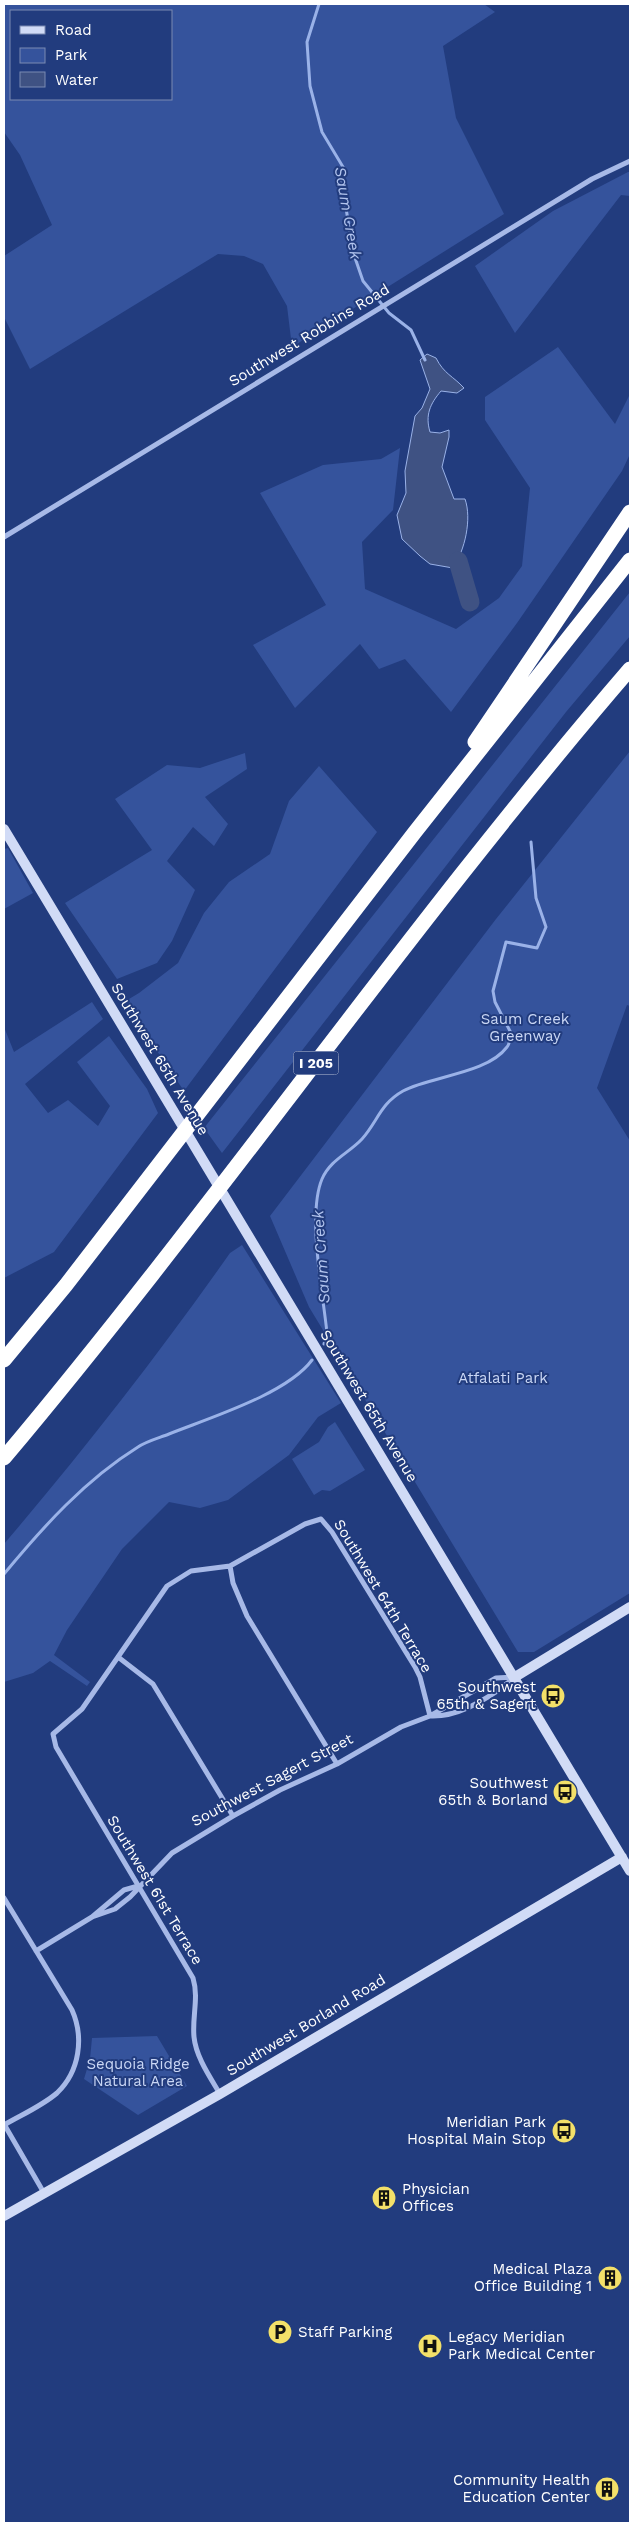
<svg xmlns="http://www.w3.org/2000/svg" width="634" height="2527" font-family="'Work Sans',sans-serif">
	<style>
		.green { fill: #35539c; fill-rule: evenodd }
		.water { fill: #3f5283; stroke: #9ab2e8 }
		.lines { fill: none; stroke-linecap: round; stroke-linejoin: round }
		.stream { stroke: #9ab2e8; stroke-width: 3 }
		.river { stroke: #3f5283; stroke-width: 19 }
		.street { stroke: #a7b9e7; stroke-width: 5 }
		.secondary { stroke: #d1dbf6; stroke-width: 10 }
		.highway { stroke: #fff; stroke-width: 15 }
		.labels { text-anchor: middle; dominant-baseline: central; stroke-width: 4; stroke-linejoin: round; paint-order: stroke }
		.shield { fill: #223c7e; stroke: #bdc4d8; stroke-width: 1 }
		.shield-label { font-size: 14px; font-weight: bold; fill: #fff }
		.street-label { font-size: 15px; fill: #fff; stroke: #223c7e }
		.park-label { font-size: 15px; fill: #cad7f5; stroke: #223c7e }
		.poi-label { font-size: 15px; fill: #fff; stroke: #223c7e; text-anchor: end }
		.water-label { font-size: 16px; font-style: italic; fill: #b2c4ee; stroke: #223c7e }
	</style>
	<rect width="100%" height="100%" fill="#223c7e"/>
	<path class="green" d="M 4,4 L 484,4 L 495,12 L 443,46 L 456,118 L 504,214 L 292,347 L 287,306 L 263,264 L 244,256 L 218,254 L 30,369 L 4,317 L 4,256 L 52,225 L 20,155 L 4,132 ZM 11,11 L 171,11 L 171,99 L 11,99 Z
		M 628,172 L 630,172 L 630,196 L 621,195 L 515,333 L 475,266 L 553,211 Z
		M 558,347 L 615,424 L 630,394 L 630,454 L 622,471 L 517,623 L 451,712 L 405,659 L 379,669 L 360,644 L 295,708 L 253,645 L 326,605 L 260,493 L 323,465 L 381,459 L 400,448 L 393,510 L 362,542 L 365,589 L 456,629 L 499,598 L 522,566 L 530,488 L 485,420 L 485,397 Z
		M 630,592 L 630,636 L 566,712 L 222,1153 L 204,1128 Z
		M 630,751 L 630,1006 L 627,1005 L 597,1088 L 630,1141 L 630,1593 L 534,1652 L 518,1652 L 309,1307 L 270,1216 L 496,919 Z
		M 245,753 L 247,769 L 205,797 L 228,824 L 214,846 L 193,827 L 167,861 L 195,890 L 172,941 L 157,963 L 117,979 L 65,903 L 152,850 L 115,799 L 167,765 L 200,768 Z
		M 319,766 L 377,832 L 184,1091 L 124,1002 L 139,993 L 178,963 L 204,913 L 229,882 L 270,854 L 289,801 Z
		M 8,848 L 33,893 L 4,909 L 4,849 Z
		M 92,1002 L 103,1019 L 25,1084 L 48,1113 L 68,1100 L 98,1126 L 110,1106 L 77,1062 L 109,1036 L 147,1089 L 158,1113 L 54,1252 L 4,1278 L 4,1027 L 14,1052 Z
		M 242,1245 L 341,1403 L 318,1417 L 289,1455 L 228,1500 L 200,1508 L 169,1502 L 122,1549 L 67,1630 L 54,1655 L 90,1682 L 87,1686 L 50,1661 L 33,1673 L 4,1682 L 4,1544 C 84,1450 159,1354 230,1253 Z
		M 335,1422 L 365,1470 L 330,1491 L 322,1490 L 314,1495 L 292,1459 L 319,1442 L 328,1427 Z
		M 157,2036 L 187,2086 L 138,2115 L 84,2079 L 90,2059 L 92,2038 Z"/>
	<path class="water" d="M 427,354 L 436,358 C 444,374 453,376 464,388 L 457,393 L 441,391 C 430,404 425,415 430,432 L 440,433 L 449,430 L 449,437 L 442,467 L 454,499 L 465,499 C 472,519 465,550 453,568 L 430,564 L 420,556 L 402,539 L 397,515 L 406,493 L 405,471 L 415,416 L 422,408 L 430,389 L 420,360 Z"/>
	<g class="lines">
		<path class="stream" d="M 319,4 L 307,42 L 310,86 L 322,132 L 343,167 L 341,192 L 346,208 L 353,252 L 363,281 L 389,313 L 411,330 L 425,360
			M 324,1344 L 327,1333 C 323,1293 307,1215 322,1179 C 330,1160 349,1153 362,1139 C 378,1121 380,1104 403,1091 C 431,1076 487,1074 507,1047 C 510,1044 510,1037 511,1033 L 495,1002 L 493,991 L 506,942 L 537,948 L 546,927 L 536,898 L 531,842
			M 4,1574 C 43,1527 85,1480 138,1447 C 147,1441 159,1438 169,1434 C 209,1418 287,1394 312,1360"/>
		<path class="river" d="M 458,561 L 470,602"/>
		<path class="street" d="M 4,537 L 592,179 L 630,161
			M 230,1566 L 233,1583 L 247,1616 L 337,1764
			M 118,1657 L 153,1684 L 233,1816
			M 431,1716 C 460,1717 492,1696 514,1678
			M 4,1898 L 72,2010 C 84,2037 80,2071 57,2093 C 42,2106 21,2115 4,2125
			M 92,1917 L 115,1909 L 130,1897 L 172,1853 L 233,1816 L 280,1790 L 337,1764 L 401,1727 L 430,1716 L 496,1678 L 514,1677
			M 36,1951 L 92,1917 L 124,1890 L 138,1886
			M 220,2094 C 210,2077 196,2057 194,2037 C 192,2016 199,1998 193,1978 L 56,1747 L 53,1734 L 82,1709 L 167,1586 L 191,1571 L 230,1566 L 305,1524 L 321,1519 L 332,1532 L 415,1667 L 420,1677 L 430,1716
			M 4,2124 L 44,2193"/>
		<path class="secondary" d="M 4,829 L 630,1871
			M 515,1677 L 630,1607
			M 4,2216 L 220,2094 L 622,1857"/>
		<path class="highway" d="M 475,742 L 630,512
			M 4,1360 L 66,1285 L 415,832 L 630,560
			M 4,1458 C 220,1201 411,923 630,669"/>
	</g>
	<defs>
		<symbol id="bus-disc" viewBox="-11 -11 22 22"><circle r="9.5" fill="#f3e069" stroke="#223c7e"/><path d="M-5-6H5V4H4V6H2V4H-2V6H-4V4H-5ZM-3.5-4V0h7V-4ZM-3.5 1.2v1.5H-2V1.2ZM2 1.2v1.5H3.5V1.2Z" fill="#111"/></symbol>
		<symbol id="building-disc" viewBox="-11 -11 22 22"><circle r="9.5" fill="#f3e069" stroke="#223c7e"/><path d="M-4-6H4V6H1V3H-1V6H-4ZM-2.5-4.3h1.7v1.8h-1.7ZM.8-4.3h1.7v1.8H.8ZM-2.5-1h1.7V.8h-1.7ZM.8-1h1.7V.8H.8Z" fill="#111"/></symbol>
		<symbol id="parking-disc" viewBox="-11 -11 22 22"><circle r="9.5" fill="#f3e069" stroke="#223c7e"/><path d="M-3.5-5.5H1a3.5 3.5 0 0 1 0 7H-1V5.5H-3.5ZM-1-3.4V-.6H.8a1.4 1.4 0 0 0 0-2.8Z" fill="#111"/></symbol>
		<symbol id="hospital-disc" viewBox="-11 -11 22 22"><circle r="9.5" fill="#f3e069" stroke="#223c7e"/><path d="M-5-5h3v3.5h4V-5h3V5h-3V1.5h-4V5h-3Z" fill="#111"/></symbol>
	</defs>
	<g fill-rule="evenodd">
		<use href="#bus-disc" x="539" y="1682" width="28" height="28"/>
		<use href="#bus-disc" x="551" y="1778" width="28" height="28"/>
		<use href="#bus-disc" x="550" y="2117" width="28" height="28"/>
		<use href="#building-disc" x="370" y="2184" width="28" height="28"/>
		<use href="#building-disc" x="596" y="2264" width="28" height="28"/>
		<use href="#parking-disc" x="266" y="2318" width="28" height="28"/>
		<use href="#hospital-disc" x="416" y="2332" width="28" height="28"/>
		<use href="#building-disc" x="593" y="2475" width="28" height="28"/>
	</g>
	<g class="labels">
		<rect class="shield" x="293.5" y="1051.5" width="45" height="23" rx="4"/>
		<g class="shield-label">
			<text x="316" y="1063">I 205</text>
		</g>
		<g class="street-label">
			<text transform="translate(309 335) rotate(-31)">Southwest Robbins Road</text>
			<text transform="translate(160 1059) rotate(59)">Southwest 65th Avenue</text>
			<text transform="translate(369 1406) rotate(59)">Southwest 65th Avenue</text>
			<text transform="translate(383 1596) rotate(59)">Southwest 64th Terrace</text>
			<text transform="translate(272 1780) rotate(-28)">Southwest Sagert Street</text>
			<text transform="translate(155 1890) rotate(59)">Southwest 61st Terrace</text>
			<text transform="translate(306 2025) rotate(-31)">Southwest Borland Road</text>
		</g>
		<g class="park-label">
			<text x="525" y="1019">Saum Creek<tspan x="525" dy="17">Greenway</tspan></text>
			<text x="503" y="1378">Atfalati Park</text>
			<text x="138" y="2064">Sequoia Ridge<tspan x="138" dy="17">Natural Area</tspan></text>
		</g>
		<g class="poi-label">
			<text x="536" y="1687">Southwest<tspan x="536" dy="17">65th &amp; Sagert</tspan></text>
			<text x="548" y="1783">Southwest<tspan x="548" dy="17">65th &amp; Borland</tspan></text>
			<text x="546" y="2122">Meridian Park<tspan x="546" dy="17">Hospital Main Stop</tspan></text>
			<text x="402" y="2189" text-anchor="start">Physician<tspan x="402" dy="17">Offices</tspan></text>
			<text x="592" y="2269">Medical Plaza<tspan x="592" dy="17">Office Building 1</tspan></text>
			<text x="298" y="2332" text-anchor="start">Staff Parking</text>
			<text x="448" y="2337" text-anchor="start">Legacy Meridian<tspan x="448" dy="17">Park Medical Center</tspan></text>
			<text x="590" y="2480">Community Health<tspan x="590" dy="17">Education Center</tspan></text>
		</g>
		<g class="water-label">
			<text transform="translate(348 213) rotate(80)">Saum Creek</text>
			<text transform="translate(321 1257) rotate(-94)">Saum Creek</text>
		</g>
	</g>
	<rect width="634" height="2527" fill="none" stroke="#ffffff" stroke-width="10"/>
	<rect x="10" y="10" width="162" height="90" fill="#223c7e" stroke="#7a8ab2"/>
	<rect x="20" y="26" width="25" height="8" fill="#d1dbf6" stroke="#7a8ab2"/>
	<text x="55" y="35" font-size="15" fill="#ffffff">Road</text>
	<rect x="20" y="48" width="25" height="15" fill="#35539c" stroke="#7a8ab2"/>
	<text x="55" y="60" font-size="15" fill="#ffffff">Park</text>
	<rect x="20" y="72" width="25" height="15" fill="#3f5283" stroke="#7a8ab2"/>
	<text x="55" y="85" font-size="15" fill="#ffffff">Water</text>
</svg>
